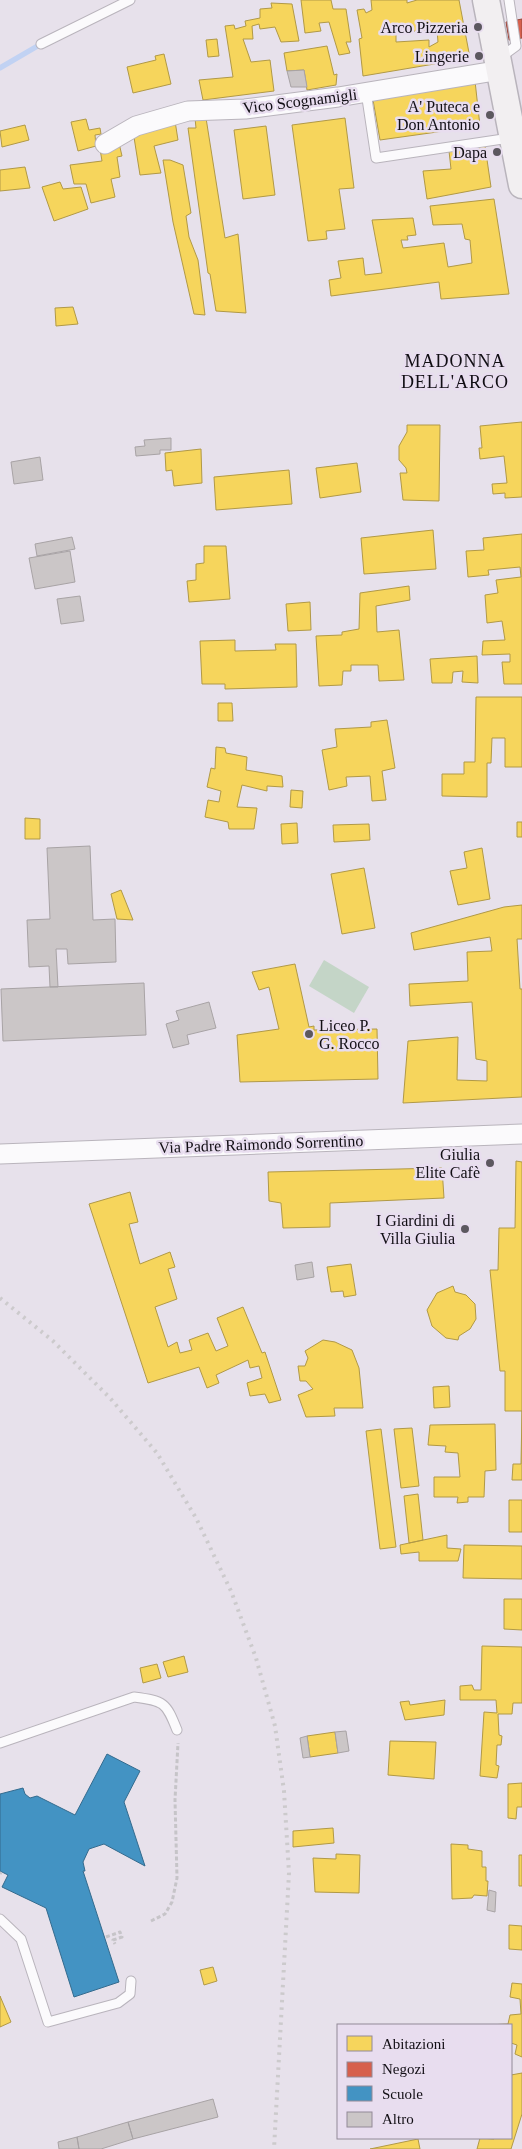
<svg xmlns="http://www.w3.org/2000/svg" width="522" height="2149" font-family="Georgia,serif">
	<style>
		.green { fill: #c4d5c7 }
		.homes { fill: #f6d55c; stroke: #b19946; fill-rule: evenodd }
		.shops { fill: #d6604d; stroke: #9b473c }
		.schools { fill: #4393c3; stroke: #346b8e }
		.lines { fill: none; stroke-linecap: round; stroke-linejoin: round }
		.stream { stroke: #c1d2f3; stroke-width: 5.5 }
		.building { fill: #cbc6c7; stroke: #a8a3a5 }
		.lane-casing { stroke: #b9b4bc; stroke-width: 11 }
		.street-casing { stroke: #b9b4bc; stroke-width: 21 }
		.secondary-casing { stroke: #b9b4bc; stroke-width: 29 }
		.path { stroke: #c6c4c8; stroke-width: 3; stroke-dasharray: 4 2.5; stroke-linecap: butt }
		.lane { stroke: #fbfafc; stroke-width: 9 }
		.street { stroke: #fbfafc; stroke-width: 19 }
		.secondary { stroke: #f2eff1; stroke-width: 26 }
		.rail { stroke: #cccacc; stroke-width: 4; stroke-dasharray: 2.5 5; stroke-linecap: butt }
		.poi-dot { fill: #5c585f; stroke: #e8ddef; stroke-width: 2 }
		.labels { text-anchor: middle; dominant-baseline: central; stroke-width: 5; stroke-linejoin: round; paint-order: stroke }
		.poi-label { font-size: 16px; fill: #110e14; stroke: #e8ddef; text-anchor: end }
		.street-label { font-size: 16px; fill: #110e14; stroke: #e8ddef }
		.neighbourhood-label { font-size: 18px; letter-spacing: 1px; fill: #110e14; stroke: #e8ddef }
	</style>
	<rect width="100%" height="100%" fill="#e7e1eb"/>
	<path class="green" d="M 324,960 L 369,987 L 354,1013 L 309,986 Z"/>
	<path class="homes" d="M 301,0 L 331,0 L 333,9 L 346,9 L 351,42 L 346,42 L 350,53 L 339,55 L 329,22 L 319,23 L 321,31 L 305,33 Z
		M 371,0 L 407,0 L 407,3 L 417,0 L 459,0 L 470,58 L 363,76 L 359,39 L 362,38 L 357,10 L 364,9 L 366,13 L 372,10 ZM 437,30 L 438,42 L 429,47 L 429,40 L 396,42 L 396,32 Z
		M 271,3 L 292,4 L 299,41 L 281,42 L 275,27 L 260,29 L 259,24 L 252,26 L 253,39 L 243,39 L 251,62 L 270,60 L 274,91 L 203,100 L 199,80 L 233,77 L 225,26 L 234,25 L 235,29 L 246,26 L 245,21 L 260,18 L 260,9 L 272,8 Z
		M 217,39 L 219,56 L 208,57 L 206,40 Z
		M 327,46 L 334,75 L 337,74 L 336,85 L 307,90 L 304,70 L 287,71 L 284,53 Z
		M 164,54 L 171,84 L 133,93 L 127,67 L 156,60 L 155,56 Z
		M 475,81 L 480,126 L 380,140 L 372,94 Z
		M 195,118 L 206,118 L 225,238 L 238,234 L 246,313 L 216,311 L 210,274 L 208,273 L 188,128 L 196,128 Z
		M 345,118 L 354,188 L 339,189 L 345,229 L 326,231 L 327,239 L 308,241 L 292,125 Z
		M 86,119 L 89,130 L 100,128 L 101,134 L 95,135 L 96,146 L 78,151 L 71,122 Z
		M 175,121 L 178,140 L 154,146 L 161,173 L 140,175 L 133,131 Z
		M 25,125 L 29,140 L 2,147 L 0,131 Z
		M 266,126 L 275,195 L 243,199 L 234,130 Z
		M 119,143 L 122,156 L 117,157 L 120,177 L 111,179 L 115,197 L 91,203 L 86,184 L 74,184 L 70,165 L 102,161 L 100,149 Z
		M 485,146 L 491,187 L 427,199 L 423,171 L 451,169 L 449,151 Z
		M 163,160 L 170,160 L 183,165 L 191,213 L 186,216 L 189,237 L 198,260 L 205,315 L 194,314 L 173,222 Z
		M 25,167 L 30,188 L 0,191 L 0,170 Z
		M 60,182 L 63,189 L 81,187 L 88,209 L 54,221 L 42,187 Z
		M 494,199 L 509,294 L 441,299 L 439,282 L 331,296 L 329,280 L 341,278 L 338,261 L 363,258 L 365,275 L 382,273 L 372,220 L 413,218 L 416,235 L 407,236 L 408,240 L 401,240 L 403,248 L 444,243 L 448,267 L 472,263 L 470,240 L 465,239 L 462,224 L 433,225 L 430,206 Z
		M 73,307 L 78,324 L 56,326 L 55,308 Z
		M 522,422 L 522,497 L 505,498 L 505,493 L 493,494 L 492,484 L 507,483 L 504,456 L 480,459 L 479,448 L 482,448 L 480,426 Z
		M 407,425 L 440,425 L 439,501 L 403,500 L 400,473 L 407,473 L 406,468 L 399,460 L 399,446 L 407,432 Z
		M 201,449 L 202,483 L 174,486 L 172,470 L 166,471 L 165,453 Z
		M 357,463 L 361,492 L 320,498 L 316,468 Z
		M 289,470 L 292,504 L 216,510 L 214,477 Z
		M 433,530 L 436,569 L 364,574 L 361,538 Z
		M 522,534 L 522,684 L 504,684 L 502,662 L 510,662 L 510,654 L 482,655 L 483,641 L 505,640 L 502,621 L 487,623 L 485,595 L 498,593 L 496,580 L 521,577 L 520,567 L 488,570 L 489,575 L 468,577 L 466,551 L 484,550 L 483,538 Z
		M 204,546 L 226,546 L 230,599 L 189,602 L 187,581 L 196,580 L 196,564 L 204,563 Z
		M 409,586 L 410,600 L 376,606 L 377,632 L 399,630 L 404,680 L 379,681 L 378,665 L 351,665 L 351,671 L 343,671 L 342,685 L 319,686 L 316,636 L 342,635 L 342,632 L 359,629 L 360,593 Z
		M 310,602 L 311,630 L 288,631 L 286,604 Z
		M 235,640 L 235,651 L 276,650 L 275,644 L 296,644 L 297,687 L 225,689 L 225,684 L 202,684 L 200,641 Z
		M 477,656 L 478,683 L 462,682 L 463,671 L 453,672 L 452,683 L 432,683 L 430,659 Z
		M 476,697 L 522,697 L 522,767 L 505,767 L 505,738 L 492,738 L 491,763 L 487,763 L 487,797 L 442,796 L 442,774 L 464,774 L 464,762 L 475,762 Z
		M 218,703 L 232,703 L 233,721 L 218,721 Z
		M 387,720 L 395,768 L 382,771 L 386,800 L 372,801 L 370,776 L 346,777 L 347,786 L 329,790 L 322,750 L 337,747 L 335,729 L 371,727 L 371,722 Z
		M 216,747 L 225,748 L 226,753 L 247,757 L 246,770 L 282,776 L 283,787 L 267,786 L 267,791 L 242,785 L 237,807 L 257,808 L 254,829 L 229,829 L 228,822 L 205,817 L 208,800 L 219,802 L 221,791 L 207,787 L 211,768 L 215,769 Z
		M 291,790 L 303,791 L 302,808 L 290,807 Z
		M 25,818 L 40,819 L 40,839 L 25,839 Z
		M 517,822 L 522,822 L 522,837 L 517,837 Z
		M 297,823 L 298,843 L 282,844 L 281,824 Z
		M 369,824 L 370,840 L 334,842 L 333,825 Z
		M 482,848 L 490,899 L 458,905 L 450,871 L 467,868 L 464,852 Z
		M 364,868 L 375,928 L 342,934 L 331,874 Z
		M 121,890 L 133,920 L 117,919 L 111,894 Z
		M 522,905 L 522,939 L 517,939 L 520,989 L 522,989 L 522,1097 L 403,1103 L 408,1041 L 458,1037 L 457,1080 L 487,1081 L 487,1061 L 476,1059 L 472,1002 L 410,1006 L 409,984 L 468,981 L 467,952 L 492,951 L 490,937 L 414,950 L 411,933 L 504,907 Z
		M 295,964 L 309,1027 L 314,1026 L 314,1030 L 377,1029 L 378,1079 L 240,1082 L 237,1035 L 279,1029 L 269,987 L 259,990 L 252,972 Z
		M 516,1161 L 522,1162 L 522,1480 L 512,1480 L 513,1464 L 521,1464 L 522,1411 L 505,1411 L 505,1371 L 500,1371 L 490,1270 L 498,1270 L 499,1228 L 515,1228 Z
		M 442,1168 L 444,1198 L 330,1203 L 330,1227 L 283,1228 L 281,1203 L 269,1201 L 268,1172 Z
		M 130,1192 L 138,1222 L 129,1224 L 140,1264 L 170,1252 L 175,1267 L 168,1269 L 177,1299 L 155,1307 L 168,1347 L 177,1342 L 180,1353 L 192,1350 L 189,1340 L 208,1333 L 216,1351 L 228,1346 L 217,1318 L 243,1307 L 262,1353 L 265,1352 L 281,1400 L 269,1403 L 265,1394 L 250,1396 L 247,1383 L 262,1378 L 259,1366 L 250,1368 L 248,1360 L 216,1375 L 219,1383 L 207,1388 L 199,1367 L 148,1383 L 89,1204 Z
		M 351,1264 L 356,1295 L 344,1297 L 343,1291 L 331,1292 L 327,1267 Z
		M 453,1286 L 455,1292 L 466,1295 L 475,1304 L 476,1319 L 470,1329 L 459,1336 L 458,1340 L 446,1338 L 432,1326 L 427,1310 L 437,1293 Z
		M 323,1340 L 335,1342 L 352,1350 L 359,1368 L 363,1408 L 334,1408 L 335,1416 L 306,1417 L 298,1395 L 313,1389 L 306,1381 L 300,1381 L 298,1366 L 305,1366 L 308,1358 L 305,1351 Z
		M 449,1386 L 450,1407 L 434,1408 L 433,1387 Z
		M 495,1424 L 496,1470 L 485,1471 L 484,1497 L 468,1497 L 468,1502 L 457,1503 L 458,1497 L 434,1497 L 434,1477 L 460,1477 L 458,1453 L 445,1452 L 446,1446 L 428,1445 L 430,1425 Z
		M 412,1428 L 419,1486 L 401,1488 L 394,1429 Z
		M 381,1429 L 396,1547 L 380,1549 L 366,1431 Z
		M 418,1494 L 423,1540 L 409,1543 L 404,1496 Z
		M 509,1500 L 522,1500 L 522,1532 L 509,1532 Z
		M 447,1535 L 447,1548 L 461,1549 L 458,1561 L 419,1561 L 419,1552 L 401,1554 L 400,1545 Z
		M 464,1545 L 522,1546 L 522,1579 L 463,1578 Z
		M 504,1599 L 522,1599 L 522,1630 L 504,1629 Z
		M 482,1646 L 522,1647 L 522,1703 L 513,1703 L 512,1714 L 498,1714 L 499,1735 L 502,1736 L 501,1745 L 497,1745 L 496,1765 L 499,1766 L 497,1778 L 480,1776 L 484,1712 L 497,1713 L 496,1700 L 460,1700 L 460,1686 L 472,1685 L 474,1690 L 481,1690 Z
		M 184,1656 L 188,1672 L 168,1677 L 163,1662 Z
		M 157,1664 L 161,1678 L 143,1683 L 140,1668 Z
		M 445,1700 L 444,1715 L 405,1720 L 400,1702 L 409,1701 L 410,1705 Z
		M 335,1732 L 338,1753 L 310,1757 L 307,1736 Z
		M 390,1741 L 436,1742 L 434,1779 L 388,1775 Z
		M 522,1783 L 522,1807 L 517,1807 L 516,1819 L 508,1818 L 508,1784 Z
		M 333,1828 L 334,1843 L 293,1847 L 293,1831 Z
		M 451,1844 L 468,1845 L 468,1849 L 482,1851 L 482,1867 L 486,1867 L 486,1881 L 488,1881 L 487,1896 L 474,1895 L 472,1898 L 452,1899 Z
		M 336,1854 L 360,1855 L 359,1893 L 315,1892 L 313,1858 L 336,1859 Z
		M 519,1855 L 522,1855 L 522,1886 L 519,1886 Z
		M 509,1925 L 522,1926 L 522,1950 L 509,1949 Z
		M 213,1967 L 217,1981 L 204,1985 L 200,1970 Z
		M 512,1983 L 522,1984 L 522,2057 L 515,2054 L 517,2045 L 511,2043 L 511,2025 L 487,2025 L 508,2024 L 510,2015 L 521,2014 L 520,1999 L 510,1997 Z
		M 0,1996 L 11,2022 L 0,2027 Z
		M 522,2073 L 522,2114 L 511,2149 L 477,2149 L 480,2138 L 494,2139 L 494,2138 L 511,2138 L 511,2075 Z
		M 418,2139 L 420,2149 L 370,2149 Z"/>
	<path class="shops" d="M 522,19 L 522,38 L 509,40 L 506,22 Z"/>
	<path class="schools" d="M 107,1754 L 140,1771 L 124,1802 L 145,1866 L 104,1844 L 89,1849 L 83,1862 L 85,1871 L 83,1871 L 119,1982 L 74,1997 L 46,1908 L 2,1887 L 8,1875 L 0,1871 L 0,1794 L 23,1788 L 25,1794 L 30,1798 L 37,1796 L 75,1815 Z"/>
	<g class="lines">
		<path class="stream" d="M 0,68 L 41,44"/>
	</g>
	<path class="building" d="M 304,70 L 307,87 L 291,87 L 287,71 Z
		M 171,438 L 171,450 L 160,450 L 160,454 L 136,456 L 135,447 L 145,446 L 144,440 Z
		M 40,457 L 43,480 L 14,484 L 11,462 Z
		M 72,537 L 75,549 L 37,556 L 35,544 Z
		M 70,551 L 75,582 L 35,589 L 29,558 Z
		M 80,596 L 84,621 L 61,624 L 57,599 Z
		M 90,846 L 93,920 L 115,919 L 116,962 L 68,964 L 67,949 L 56,949 L 58,987 L 50,987 L 49,966 L 29,967 L 27,920 L 50,919 L 47,848 Z
		M 144,983 L 146,1035 L 3,1041 L 1,989 Z
		M 209,1002 L 216,1028 L 187,1035 L 189,1044 L 173,1048 L 166,1024 L 179,1020 L 176,1011 Z
		M 312,1262 L 314,1277 L 297,1280 L 295,1265 Z
		M 346,1731 L 349,1751 L 338,1753 L 335,1732 Z
		M 307,1736 L 310,1757 L 303,1758 L 300,1738 Z
		M 489,1890 L 496,1892 L 495,1912 L 487,1910 Z
		M 213,2099 L 218,2117 L 133,2139 L 128,2122 Z
		M 128,2122 L 133,2139 L 101,2149 L 79,2149 L 77,2137 Z
		M 77,2137 L 79,2149 L 59,2149 L 58,2142 Z"/>
	<g class="lines">
		<defs>
			<path id="lane" d="M 41,44 L 130,0
				M 501,57 L 516,46 L 509,0
				M 366,92 L 376,158 L 510,138
				M 0,1743 L 134,1697 C 164,1701 166,1702 177,1730
				M 0,1919 L 21,1939 L 48,2022 L 118,2003 L 130,1994 L 131,1981"/>
			<path id="street" d="M 105,144 L 136,126 L 188,111 L 245,109 L 338,97 L 501,70
				M 0,1154 L 522,1134"/>
			<path id="secondary" d="M 486,0 L 522,185"/>
		</defs>
		<use href="#lane" class="lane-casing"/>
		<use href="#street" class="street-casing"/>
		<use href="#secondary" class="secondary-casing"/>
		<path class="path" d="M 0,1874 L 1,1872
			M 151,1921 L 165,1914 L 172,1902 L 177,1878 L 175,1800 L 178,1743
			M 106,1937 L 120,1932 L 122,1937 L 113,1940 L 115,1944"/>
		<use href="#lane" class="lane"/>
		<use href="#street" class="street"/>
		<use href="#secondary" class="secondary"/>
		<path class="rail" d="M 0,1298 L 53,1341 L 110,1398 L 157,1453 L 196,1518 L 231,1591 L 256,1658 L 275,1726 L 284,1791 L 289,1873 L 274,2149"/>
	</g>
	<g class="poi-dot">
		<circle cx="478" cy="27" r="5"/>
		<circle cx="479" cy="56" r="5"/>
		<circle cx="490" cy="115" r="5"/>
		<circle cx="497" cy="152" r="5"/>
		<circle cx="309" cy="1034" r="5"/>
		<circle cx="490" cy="1163" r="5"/>
		<circle cx="465" cy="1229" r="5"/>
	</g>
	<g class="labels">
		<g class="poi-label">
			<text x="468" y="27">Arco Pizzeria</text>
			<text x="469" y="56">Lingerie</text>
			<text x="480" y="106">A' Puteca e<tspan x="480" dy="18">Don Antonio</tspan></text>
			<text x="487" y="152">Dapa</text>
			<text x="319" y="1025" text-anchor="start">Liceo P.<tspan x="319" dy="18">G. Rocco</tspan></text>
			<text x="480" y="1154">Giulia<tspan x="480" dy="18">Elite Cafè</tspan></text>
			<text x="455" y="1220">I Giardini di<tspan x="455" dy="18">Villa Giulia</tspan></text>
		</g>
		<g class="street-label">
			<text transform="translate(300 101) rotate(-7)">Vico Scognamigli</text>
			<text transform="translate(261 1144) rotate(-2)">Via Padre Raimondo Sorrentino</text>
		</g>
		<g class="neighbourhood-label">
			<text x="455" y="361">MADONNA<tspan x="455" dy="21">DELL'ARCO</tspan></text>
		</g>
	</g>
	<rect x="337" y="2024" width="175" height="115" fill="#e8ddef" stroke="#928a97"/>
	<rect x="347" y="2036" width="25" height="15" fill="#f6d55c" stroke="#928a97"/>
	<text x="382" y="2049" font-size="15" fill="#110e14">Abitazioni</text>
	<rect x="347" y="2062" width="25" height="15" fill="#d6604d" stroke="#928a97"/>
	<text x="382" y="2074" font-size="15" fill="#110e14">Negozi</text>
	<rect x="347" y="2086" width="25" height="15" fill="#4393c3" stroke="#928a97"/>
	<text x="382" y="2099" font-size="15" fill="#110e14">Scuole</text>
	<rect x="347" y="2112" width="25" height="15" fill="#cbc6c7" stroke="#928a97"/>
	<text x="382" y="2124" font-size="15" fill="#110e14">Altro</text>
</svg>
